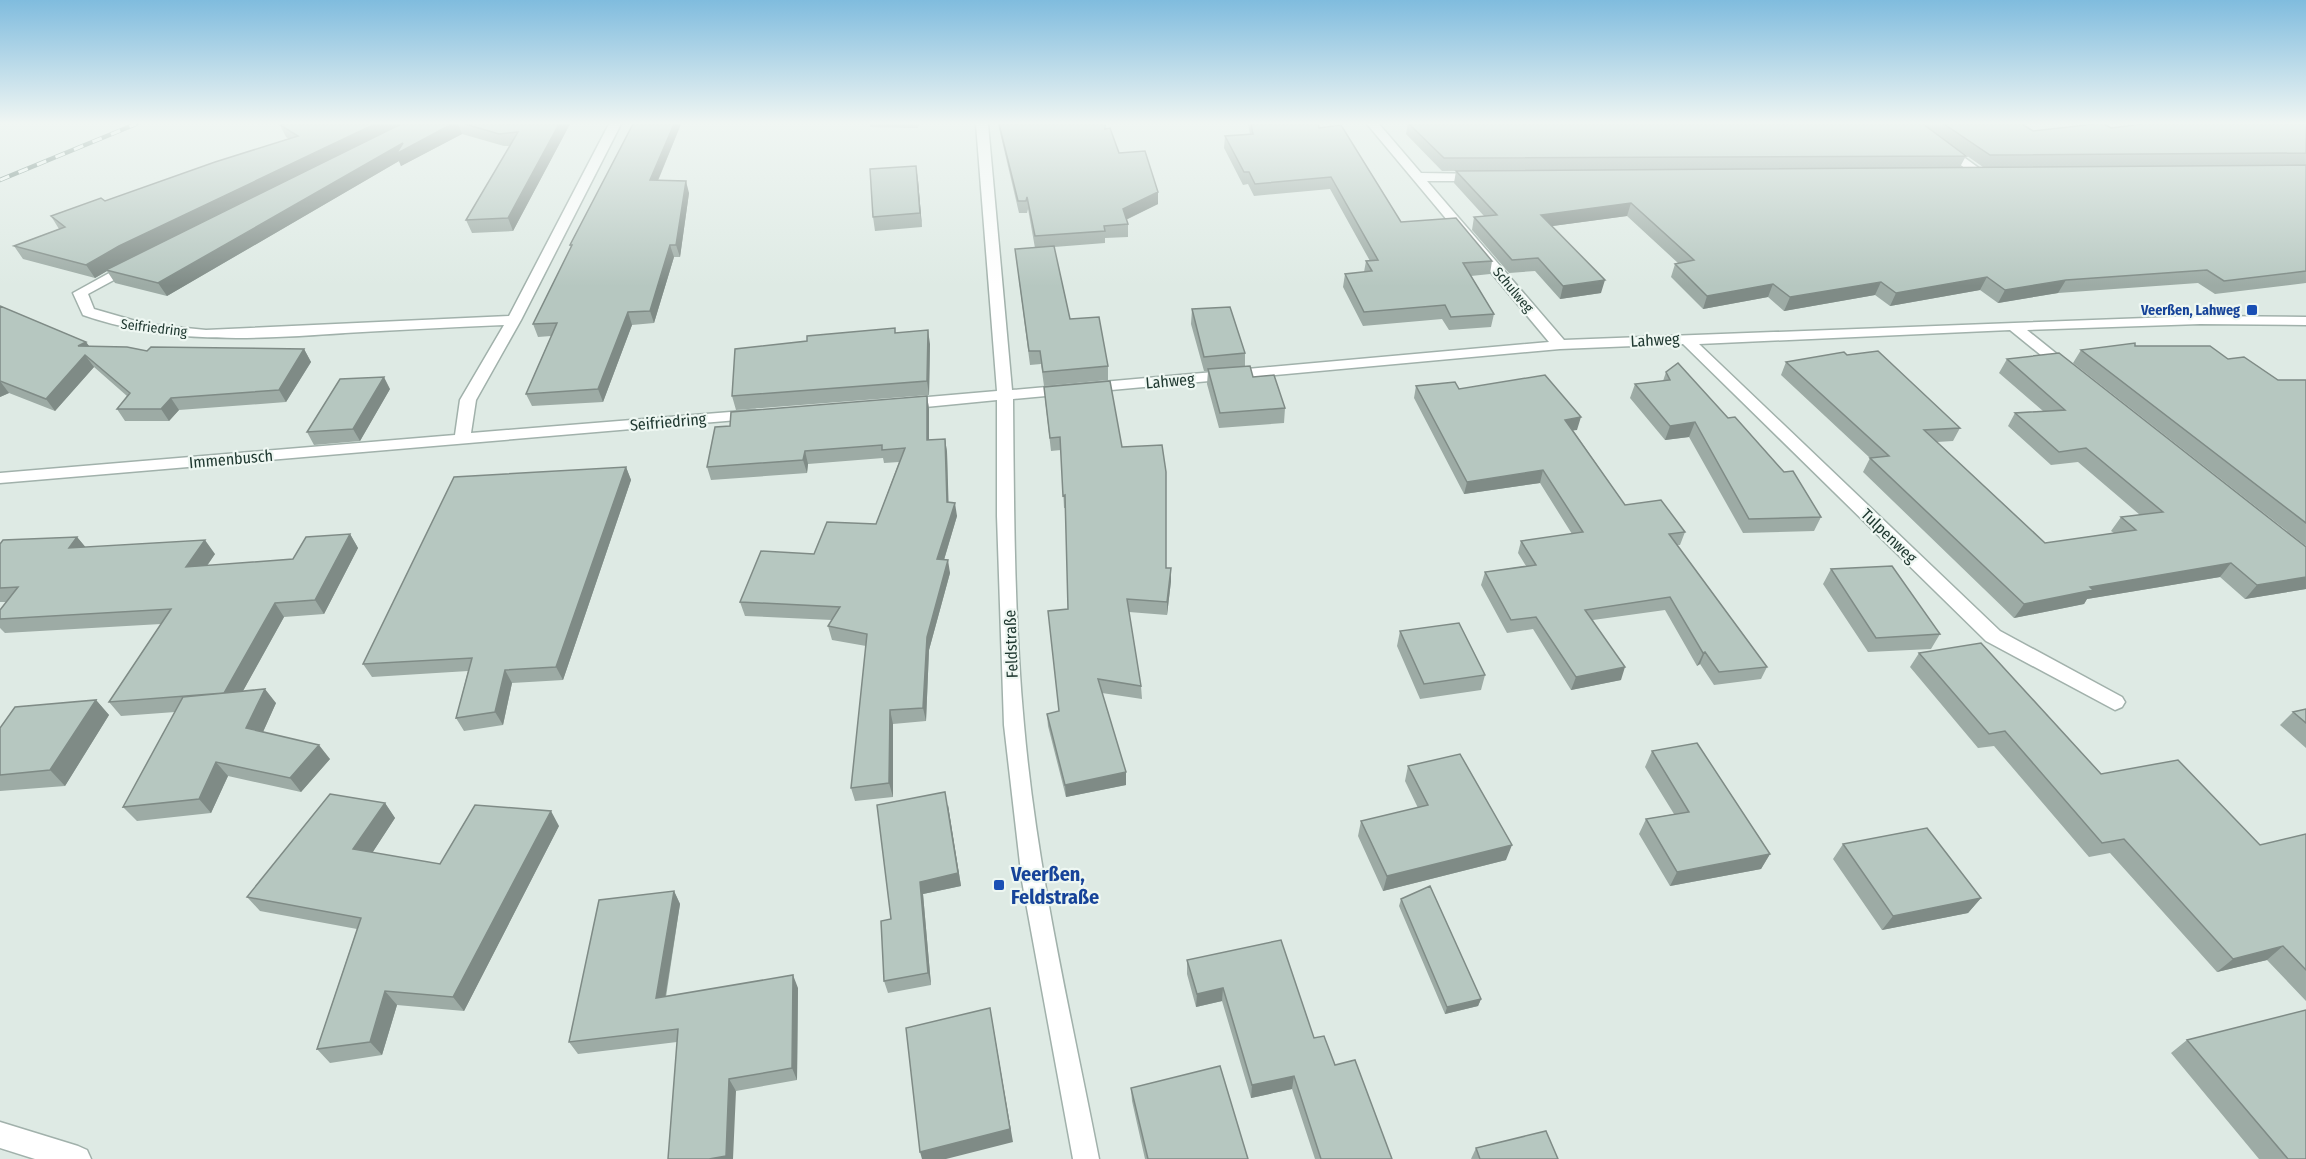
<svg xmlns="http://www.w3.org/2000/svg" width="2306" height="1159" font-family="'Fira Sans Condensed',sans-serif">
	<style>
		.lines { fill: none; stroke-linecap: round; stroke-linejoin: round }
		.minor-casing { stroke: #a1b1ab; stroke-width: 3 }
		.tertiary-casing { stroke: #a1b1ab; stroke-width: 3 }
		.minor { fill: #fff; fill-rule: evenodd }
		.tertiary { fill: #fff; fill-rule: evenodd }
		.rail-casing { stroke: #5a756d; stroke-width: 4.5 }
		.rail { stroke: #eef7f2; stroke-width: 3; stroke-dasharray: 10; stroke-linecap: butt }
		.wall { fill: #9daba5; fill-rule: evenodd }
		.shaded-wall { fill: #7f8b86 }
		.building { fill: #b6c7c0; stroke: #7f8b86; stroke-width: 1.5 }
		.transit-dot { fill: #1a4fb4; stroke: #eef7f2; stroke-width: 2 }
		.labels { text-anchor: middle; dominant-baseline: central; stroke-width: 4.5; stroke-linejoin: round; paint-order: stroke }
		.far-street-label { font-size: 14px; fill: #203931; stroke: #eef7f2 }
		.far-transit-label { font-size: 14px; font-weight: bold; fill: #164399; stroke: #eef7f2; text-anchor: end }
		.street-label { font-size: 16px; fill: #203931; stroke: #eef7f2 }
		.near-transit-label { font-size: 20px; font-weight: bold; fill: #164399; stroke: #eef7f2; text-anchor: start }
	</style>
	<rect width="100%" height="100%" fill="#deeae4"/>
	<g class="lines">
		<defs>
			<path id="minor" d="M 609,124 L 621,124 L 521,320 L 476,400 L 471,433 L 755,410 L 763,415 L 761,418 L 0,483 L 0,473 L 455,435 L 460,400 L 504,325 C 451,327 398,330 345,333 C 255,339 169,345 83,315 L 73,293 L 131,261 L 136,262 L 136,268 L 88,294 L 94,309 L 146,324 L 206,330 L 509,316 Z
				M 976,124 L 988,124 L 1012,390 L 1549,342 L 1367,124 L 1379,124 L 1421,173 L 1483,174 L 1483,180 L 1479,181 L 1427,181 L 1564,340 L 2200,316 L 2306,317 L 2306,325 L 2200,324 L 2027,330 L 2073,367 L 2075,370 L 2073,373 L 2063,373 L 2010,330 L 1699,344 L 2000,631 L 2122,697 L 2125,702 L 2122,707 L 2115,710 L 1986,641 L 1683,344 L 1560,349 L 1013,399 C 1014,507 1014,617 1024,725 C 1037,872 1071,1015 1099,1159 L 1073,1159 L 1022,881 L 1004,725 L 997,516 L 997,400 L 905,409 L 897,404 L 905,399 L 997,391 Z
				M 1905,124 L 1918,124 L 1987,174 L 1977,177 Z"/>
			<path id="tertiary" d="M 0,1122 L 78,1146 L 87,1150 L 91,1159 L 35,1159 L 0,1148 Z"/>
		</defs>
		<use href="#minor" class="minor-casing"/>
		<use href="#tertiary" class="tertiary-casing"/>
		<use href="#minor" class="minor"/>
		<use href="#tertiary" class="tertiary"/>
		<defs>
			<path id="rail" d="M 0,180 L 136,124"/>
		</defs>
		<use href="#rail" class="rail-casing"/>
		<use href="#rail" class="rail"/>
	</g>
	<path class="wall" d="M 283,124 L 570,124 L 513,231 L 472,233 L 466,220 L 510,146 L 504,146 L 462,134 L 401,166 L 399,161 L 167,296 L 115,283 L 107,271 L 95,278 L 23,259 L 14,246 L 59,229 L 51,216 L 105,201 L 289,139 L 286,137 L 280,125 Z
		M 633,124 L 681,124 L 658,181 L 689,193 L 680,257 L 674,257 L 654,323 L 632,325 L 603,402 L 532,406 L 526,394 L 551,336 L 538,337 L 533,324 L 571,247 L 570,245 Z
		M 870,124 L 919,124 L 918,128 L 870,127 Z
		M 998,124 L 1105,124 L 1105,129 L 1119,153 L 1158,192 L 1158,204 L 1126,220 L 1128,224 L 1128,237 L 1105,238 L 1105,243 L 1054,247 L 1070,319 L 1108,366 L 1108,380 L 1044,386 L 1041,364 L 1030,365 L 1015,249 L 1035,248 L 1028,209 L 1027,213 L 1019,213 Z
		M 1248,124 L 1318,124 L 1319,128 L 1401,222 L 1492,261 L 1490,274 L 1471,276 L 1494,314 L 1491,327 L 1449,330 L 1442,319 L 1363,326 L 1343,287 L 1345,274 L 1364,272 L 1366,261 L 1370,261 L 1330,189 L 1254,196 L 1248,184 L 1243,185 L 1224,148 L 1225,136 L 1250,134 Z
		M 1408,124 L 2022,124 L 2033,131 L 2206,125 L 2306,124 L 2306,283 L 2215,294 L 2198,283 L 2058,293 L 1998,303 L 1980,290 L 1890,306 L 1875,295 L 1784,311 L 1768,297 L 1703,309 L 1671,277 L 1675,264 L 1678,263 L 1627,216 L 1552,226 L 1601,293 L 1560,299 L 1535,271 L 1509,273 L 1472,230 L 1474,217 L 1484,216 L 1454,183 L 1456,171 L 1544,170 L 1442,171 L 1406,134 ZM 1950,144 L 1983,167 L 1960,167 L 1966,156 Z
		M 918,180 L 922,227 L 875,231 L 873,217 Z
		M 0,306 L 86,342 L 89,346 L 147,351 L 304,349 L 311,362 L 286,402 L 179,410 L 169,421 L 125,421 L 117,409 L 127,396 L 94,367 L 55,411 L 9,393 L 0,397 Z
		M 1192,309 L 1245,353 L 1245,366 L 1253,377 L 1285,408 L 1284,423 L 1219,428 L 1207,384 L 1208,371 L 1204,371 L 1191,324 Z
		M 896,333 L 930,344 L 929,395 L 736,410 L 732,396 Z
		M 2135,346 L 2228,359 L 2278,380 L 2306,380 L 2306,546 L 2073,363 L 2081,350 Z
		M 1847,355 L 1960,428 L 1953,441 L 1937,442 L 2045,543 L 2114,533 L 2111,531 L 2121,517 L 2140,515 L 2078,462 L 2051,465 L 2008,426 L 2015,413 L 2043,411 L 1999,373 L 2007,359 L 2306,547 L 2306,589 L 2245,599 L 2220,577 L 2087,599 L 2084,604 L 2014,618 L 1863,472 L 1870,458 L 1781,375 L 1786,362 Z
		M 1666,372 L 1728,418 L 1821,517 L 1814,531 L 1743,533 L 1689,437 L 1665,440 L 1630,398 L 1635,384 L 1663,381 Z
		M 1416,386 L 1459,389 L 1577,430 L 1573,430 L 1625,505 L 1685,532 L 1680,545 L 1677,545 L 1767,667 L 1761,679 L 1714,685 L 1700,664 L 1697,666 L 1665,610 L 1593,620 L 1621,680 L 1571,690 L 1533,629 L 1507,633 L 1481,585 L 1485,572 L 1526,566 L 1518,553 L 1521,541 L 1572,534 L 1540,483 L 1464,494 L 1414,398 Z
		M 390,389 L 360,441 L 314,445 L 307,432 Z
		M 927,396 L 929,409 L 929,440 L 945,439 L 947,452 L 948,503 L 957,516 L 944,560 L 950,573 L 929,650 L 926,721 L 893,724 L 893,797 L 855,801 L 851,788 L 866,646 L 832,640 L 828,626 L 832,620 L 745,616 L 740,602 L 814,554 L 876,524 L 899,462 L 884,463 L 883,458 L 808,464 L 807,473 L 711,480 L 707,467 L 730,426 Z
		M 1045,399 L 1122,447 L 1171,581 L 1167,615 L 1129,612 L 1141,686 L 1142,699 L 1102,693 L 1126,772 L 1126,785 L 1066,797 L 1048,726 L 1047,714 L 1059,711 L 1068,609 L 1066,508 L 1064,508 L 1061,450 L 1051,451 Z
		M 626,467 L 631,480 L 563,680 L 512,683 L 503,725 L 464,731 L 456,718 L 468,671 L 372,677 L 363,664 Z
		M 350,534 L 358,548 L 324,614 L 284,617 L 243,691 L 276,703 L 263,732 L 330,759 L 301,792 L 228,776 L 211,813 L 137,821 L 123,807 L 175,712 L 121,716 L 109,702 L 161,624 L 5,633 L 0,628 L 0,610 L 6,602 L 0,602 L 0,544 L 77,537 L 85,547 L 215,554 L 207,566 L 293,559 Z
		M 1831,569 L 1940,634 L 1931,649 L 1868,652 L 1823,584 Z
		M 1400,631 L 1485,675 L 1481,690 L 1420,699 L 1397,646 Z
		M 1919,653 L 2101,774 L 2260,845 L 2306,834 L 2306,1001 L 2267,960 L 2217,972 L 2110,853 L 2089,857 L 1994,746 L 1978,748 L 1910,667 Z
		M 96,700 L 109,715 L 65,786 L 0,791 L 0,728 Z
		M 2306,709 L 2306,748 L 2280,725 L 2293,712 Z
		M 1652,751 L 1770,854 L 1761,869 L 1670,886 L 1639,834 L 1646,819 L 1674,814 L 1645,767 Z
		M 1408,766 L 1506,860 L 1383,891 L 1358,836 L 1361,821 L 1418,808 L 1405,781 Z
		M 385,803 L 395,818 L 372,853 L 440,864 L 559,826 L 464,1011 L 397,1005 L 382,1055 L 330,1063 L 317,1049 L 357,929 L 260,911 L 247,897 Z
		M 948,805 L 961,886 L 923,894 L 931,985 L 888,993 L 884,981 L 891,919 Z
		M 1843,844 L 1981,898 L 1968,913 L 1882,930 L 1833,859 Z
		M 674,891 L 680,904 L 666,997 L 798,988 L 797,1080 L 736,1091 L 677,1042 L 578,1054 L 569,1042 Z
		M 1401,899 L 1481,999 L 1478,1006 L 1445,1014 L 1399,906 Z
		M 1187,960 L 1314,1038 L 1335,1065 L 1392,1159 L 1315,1159 L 1292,1089 L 1251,1098 L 1222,1001 L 1196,1007 L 1187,974 Z
		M 2187,1040 L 2306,1159 L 2259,1159 L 2171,1053 Z
		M 1131,1088 L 1248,1159 L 1145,1159 L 1132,1101 Z
		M 1476,1148 L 1558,1159 L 1471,1159 Z"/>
	<path class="shaded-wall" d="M 375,124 L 406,124 L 106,270 L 107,271 L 95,278 L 86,265 L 119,246 Z
		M 452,124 L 458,124 L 462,134 L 401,166 L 399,161 L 167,296 L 158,283 L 403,143 Z
		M 559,124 L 570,124 L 513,231 L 508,218 Z
		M 674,124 L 681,124 L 653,192 L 650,180 Z
		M 916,166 L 918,180 L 922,227 L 920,213 Z
		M 686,181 L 689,193 L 680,257 L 676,245 Z
		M 1158,192 L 1158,204 L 1123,221 L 1123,209 Z
		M 1631,203 L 1627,216 L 1538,228 L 1541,215 Z
		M 670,245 L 674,257 L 654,323 L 650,311 Z
		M 1987,277 L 1980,290 L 1890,306 L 1896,293 Z
		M 1605,280 L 1601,293 L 1560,299 L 1563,286 Z
		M 2066,280 L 2058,293 L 1998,303 L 2005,290 Z
		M 1881,282 L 1875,295 L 1784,311 L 1790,297 Z
		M 1773,284 L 1768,297 L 1703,309 L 1707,296 Z
		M 628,312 L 632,325 L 603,402 L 598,389 Z
		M 928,330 L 930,344 L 929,395 L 927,381 Z
		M 86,342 L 95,354 L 85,355 L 94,367 L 55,411 L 46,399 L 78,346 Z
		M 304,349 L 311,362 L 286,402 L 279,390 Z
		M 384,377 L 390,389 L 360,441 L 353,429 Z
		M 0,381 L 9,393 L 0,397 Z
		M 927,396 L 929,409 L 929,453 L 927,440 Z
		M 171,398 L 179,410 L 169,421 L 161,409 Z
		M 1581,417 L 1577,430 L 1562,432 L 1565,420 Z
		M 1695,422 L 1689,437 L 1665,440 L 1670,426 Z
		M 945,439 L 947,452 L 949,516 L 947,502 Z
		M 805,451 L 808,464 L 807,473 L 803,460 Z
		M 626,467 L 631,480 L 563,680 L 556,667 Z
		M 1543,470 L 1540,483 L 1464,494 L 1467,482 Z
		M 955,503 L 957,516 L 940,573 L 937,559 Z
		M 350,534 L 358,548 L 324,614 L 315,600 Z
		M 77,537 L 88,550 L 69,548 Z
		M 205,540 L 215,554 L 196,581 L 186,567 Z
		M 948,560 L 950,573 L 929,650 L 926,721 L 923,708 L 927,637 Z
		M 2231,563 L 2220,577 L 2087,599 L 2084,604 L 2014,618 L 2024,604 L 2090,587 Z
		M 1171,568 L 1171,581 L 1167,615 L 1167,602 Z
		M 2306,577 L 2306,589 L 2245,599 L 2257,585 Z
		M 275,603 L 284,617 L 234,707 L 223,693 Z
		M 1705,652 L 1700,664 L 1697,666 L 1703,653 Z
		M 1625,667 L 1621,680 L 1571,690 L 1576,677 Z
		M 505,670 L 512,683 L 503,725 L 495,712 Z
		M 265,689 L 276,703 L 258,743 L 246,728 Z
		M 96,700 L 109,715 L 65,786 L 50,770 Z
		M 890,710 L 893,724 L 893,797 L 889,783 Z
		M 319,745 L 330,759 L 301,792 L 290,778 Z
		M 216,762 L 228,776 L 211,813 L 199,799 Z
		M 1126,772 L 1126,785 L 1066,797 L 1065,785 Z
		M 385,803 L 395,818 L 365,864 L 353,849 Z
		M 948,805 L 961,886 L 923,894 L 931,985 L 928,973 L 920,882 Z
		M 551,811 L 559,826 L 464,1011 L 453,997 Z
		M 1512,845 L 1506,860 L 1383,891 L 1387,876 Z
		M 1770,854 L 1761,869 L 1670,886 L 1677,872 Z
		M 674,891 L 680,904 L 663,1011 L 656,998 Z
		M 1981,898 L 1968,913 L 1882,930 L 1893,916 Z
		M 2283,946 L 2267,960 L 2217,972 L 2233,959 Z
		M 793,975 L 798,988 L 797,1080 L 792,1068 Z
		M 1223,988 L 1222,1001 L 1196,1007 L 1197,994 Z
		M 385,991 L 397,1005 L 382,1055 L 370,1042 Z
		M 1481,999 L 1478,1006 L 1445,1014 L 1447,1007 Z
		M 990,1008 L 1013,1142 L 946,1159 L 922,1159 L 920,1152 Z
		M 1294,1076 L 1292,1089 L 1251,1098 L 1252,1085 Z
		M 729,1079 L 736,1091 L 733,1159 L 709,1159 Z"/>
	<path class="building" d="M 283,124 L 375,124 L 119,246 L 86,265 L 14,246 L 65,227 L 51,216 L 101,198 L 105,201 L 215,162 L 298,136 L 280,125 Z
		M 401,124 L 452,124 L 396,154 L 403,143 L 158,283 L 106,270 Z
		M 465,124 L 559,124 L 508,218 L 466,220 L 518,132 L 499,134 Z
		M 633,124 L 674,124 L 650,180 L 686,181 L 676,245 L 670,245 L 650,311 L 628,312 L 598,389 L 526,394 L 557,323 L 533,324 L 572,245 L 570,245 Z
		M 999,124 L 1105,124 L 1105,129 L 1110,128 L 1119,153 L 1145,151 L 1158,192 L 1123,209 L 1128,224 L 1104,226 L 1105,231 L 1035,236 L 1027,197 L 1026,201 L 1018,201 Z
		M 1251,124 L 1318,124 L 1319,128 L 1341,125 L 1401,222 L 1456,218 L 1492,261 L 1463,263 L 1494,314 L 1451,317 L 1445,305 L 1364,312 L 1345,274 L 1372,271 L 1366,261 L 1378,260 L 1331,177 L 1255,184 L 1249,172 L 1244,172 L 1225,136 L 1253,134 Z
		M 1409,124 L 1923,124 L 1966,156 L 1444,158 Z
		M 1944,124 L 2022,124 L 2033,131 L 2095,124 L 2104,124 L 2111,128 L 2143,124 L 2306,124 L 2306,153 L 1990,155 Z
		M 2306,165 L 2306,271 L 2224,281 L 2207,270 L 2066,280 L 2005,290 L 1987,277 L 1896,293 L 1881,282 L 1790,297 L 1773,284 L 1707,296 L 1675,264 L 1694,260 L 1631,203 L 1541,215 L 1605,280 L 1563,286 L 1538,258 L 1512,260 L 1474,217 L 1497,215 L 1456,171 Z
		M 916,166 L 920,213 L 873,217 L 870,169 Z
		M 1054,246 L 1070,319 L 1099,317 L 1108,366 L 1043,372 L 1040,351 L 1029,351 L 1015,249 Z
		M 0,306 L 86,342 L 78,346 L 127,347 L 147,351 L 151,347 L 304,349 L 279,390 L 171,398 L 161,409 L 117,409 L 130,393 L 85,355 L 46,399 L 0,381 Z
		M 1230,307 L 1245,353 L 1204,357 L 1192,309 Z
		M 895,328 L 895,333 L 928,330 L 927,381 L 732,396 L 735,349 L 807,341 L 807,336 Z
		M 2135,343 L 2135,346 L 2210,346 L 2228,359 L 2244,357 L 2278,380 L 2306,380 L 2306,523 L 2081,350 Z
		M 1878,351 L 1960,428 L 1924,430 L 2045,543 L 2136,530 L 2121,517 L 2163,512 L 2086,448 L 2059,452 L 2015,413 L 2065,410 L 2007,359 L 2059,353 L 2306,547 L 2306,577 L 2257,585 L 2231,563 L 2090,587 L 2093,590 L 2024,604 L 1870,458 L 1889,456 L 1786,362 L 1844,352 L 1847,355 Z
		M 1678,363 L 1728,418 L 1735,417 L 1784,472 L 1793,471 L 1821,517 L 1749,519 L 1695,422 L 1670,426 L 1635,384 L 1670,380 L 1666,372 Z
		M 1250,366 L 1253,377 L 1274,375 L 1285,408 L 1220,413 L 1208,369 Z
		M 1545,375 L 1581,417 L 1565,420 L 1625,505 L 1661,500 L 1685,532 L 1669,534 L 1767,667 L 1719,672 L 1705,652 L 1703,653 L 1670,597 L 1585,610 L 1625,667 L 1576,677 L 1536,617 L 1511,620 L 1485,572 L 1536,565 L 1521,541 L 1583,532 L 1543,470 L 1467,482 L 1416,386 L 1455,382 L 1459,389 Z
		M 384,377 L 353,429 L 307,432 L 340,379 Z
		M 1110,381 L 1122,447 L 1162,445 L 1166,472 L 1166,568 L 1171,568 L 1167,602 L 1127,599 L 1141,686 L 1098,679 L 1126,772 L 1065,785 L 1047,714 L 1059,711 L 1048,611 L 1068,609 L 1065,495 L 1063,496 L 1060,437 L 1050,438 L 1044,387 Z
		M 927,396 L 927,440 L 945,439 L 947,502 L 955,503 L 937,559 L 948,560 L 927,637 L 923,708 L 890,710 L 889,783 L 851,788 L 867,634 L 828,626 L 840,607 L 740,602 L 761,551 L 814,554 L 827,522 L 876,524 L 905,448 L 882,450 L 882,445 L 805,451 L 803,460 L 707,467 L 715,427 L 730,426 L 731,412 Z
		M 626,467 L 556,667 L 505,670 L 495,712 L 456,718 L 472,658 L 363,664 L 454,477 Z
		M 350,534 L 315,600 L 275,603 L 224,693 L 109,702 L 171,609 L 0,619 L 0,610 L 18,587 L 0,588 L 0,544 L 3,540 L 77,537 L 69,548 L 205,540 L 186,567 L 293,559 L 306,537 Z
		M 1892,566 L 1940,634 L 1876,638 L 1831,569 Z
		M 1459,623 L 1485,675 L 1424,684 L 1400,631 Z
		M 1981,643 L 2101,774 L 2178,760 L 2260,845 L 2306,834 L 2306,970 L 2283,946 L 2233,959 L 2124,839 L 2102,843 L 2005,731 L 1989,734 L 1919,653 Z
		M 265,689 L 246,728 L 319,745 L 290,778 L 216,762 L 199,799 L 123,807 L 183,697 Z
		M 96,700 L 50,770 L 0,775 L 0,728 L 15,707 Z
		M 2306,709 L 2306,723 L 2293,712 Z
		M 1697,743 L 1770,854 L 1677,872 L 1646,819 L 1689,812 L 1652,751 Z
		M 1460,754 L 1512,845 L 1387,876 L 1361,821 L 1428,805 L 1408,766 Z
		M 945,792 L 958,873 L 920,882 L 928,973 L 884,981 L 881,921 L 891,919 L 877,805 Z
		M 330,794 L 385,803 L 353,849 L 440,864 L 475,805 L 551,811 L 453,997 L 385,991 L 370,1042 L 317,1049 L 361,918 L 247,897 Z
		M 1927,828 L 1981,898 L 1893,916 L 1843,844 Z
		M 1430,886 L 1481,999 L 1447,1007 L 1401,899 Z
		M 674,891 L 656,998 L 793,975 L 792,1068 L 729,1079 L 726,1156 L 709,1159 L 668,1159 L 678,1029 L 569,1042 L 599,900 Z
		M 1281,940 L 1314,1038 L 1324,1036 L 1335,1065 L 1355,1060 L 1392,1159 L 1321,1159 L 1294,1076 L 1252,1085 L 1223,988 L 1197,994 L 1187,960 Z
		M 990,1008 L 1010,1129 L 920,1152 L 906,1028 Z
		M 2306,1010 L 2306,1159 L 2288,1159 L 2187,1040 Z
		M 1220,1066 L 1248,1159 L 1148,1159 L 1131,1088 Z
		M 1546,1131 L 1558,1159 L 1480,1159 L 1476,1148 Z"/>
	<linearGradient id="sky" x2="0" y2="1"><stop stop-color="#80bcde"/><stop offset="0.43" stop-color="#f0f6f3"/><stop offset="1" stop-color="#f0f6f3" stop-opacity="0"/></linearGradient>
	<rect width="2306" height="286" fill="url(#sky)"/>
	<g class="transit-dot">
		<rect x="2246" y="304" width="12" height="12" rx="3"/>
		<rect x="993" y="879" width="12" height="12" rx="3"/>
	</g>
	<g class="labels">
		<g class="far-street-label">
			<text transform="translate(1513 290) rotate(50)">Schulweg</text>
			<text transform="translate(154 328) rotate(7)">Seifriedring</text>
		</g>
		<g class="far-transit-label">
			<text x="2240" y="310">Veerßen, Lahweg</text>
		</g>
		<g class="street-label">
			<text transform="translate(1655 340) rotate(-3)">Lahweg</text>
			<text transform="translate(1170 381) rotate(-5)">Lahweg</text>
			<text transform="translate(668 422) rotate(-5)">Seifriedring</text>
			<text transform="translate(231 459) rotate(-5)">Immenbusch</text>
			<text transform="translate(1889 536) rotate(44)">Tulpenweg</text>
			<text transform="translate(1011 644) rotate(-92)">Feldstraße</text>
		</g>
		<g class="near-transit-label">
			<text x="1011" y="874">Veerßen,<tspan x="1011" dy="23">Feldstraße</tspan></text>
		</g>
	</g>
</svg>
